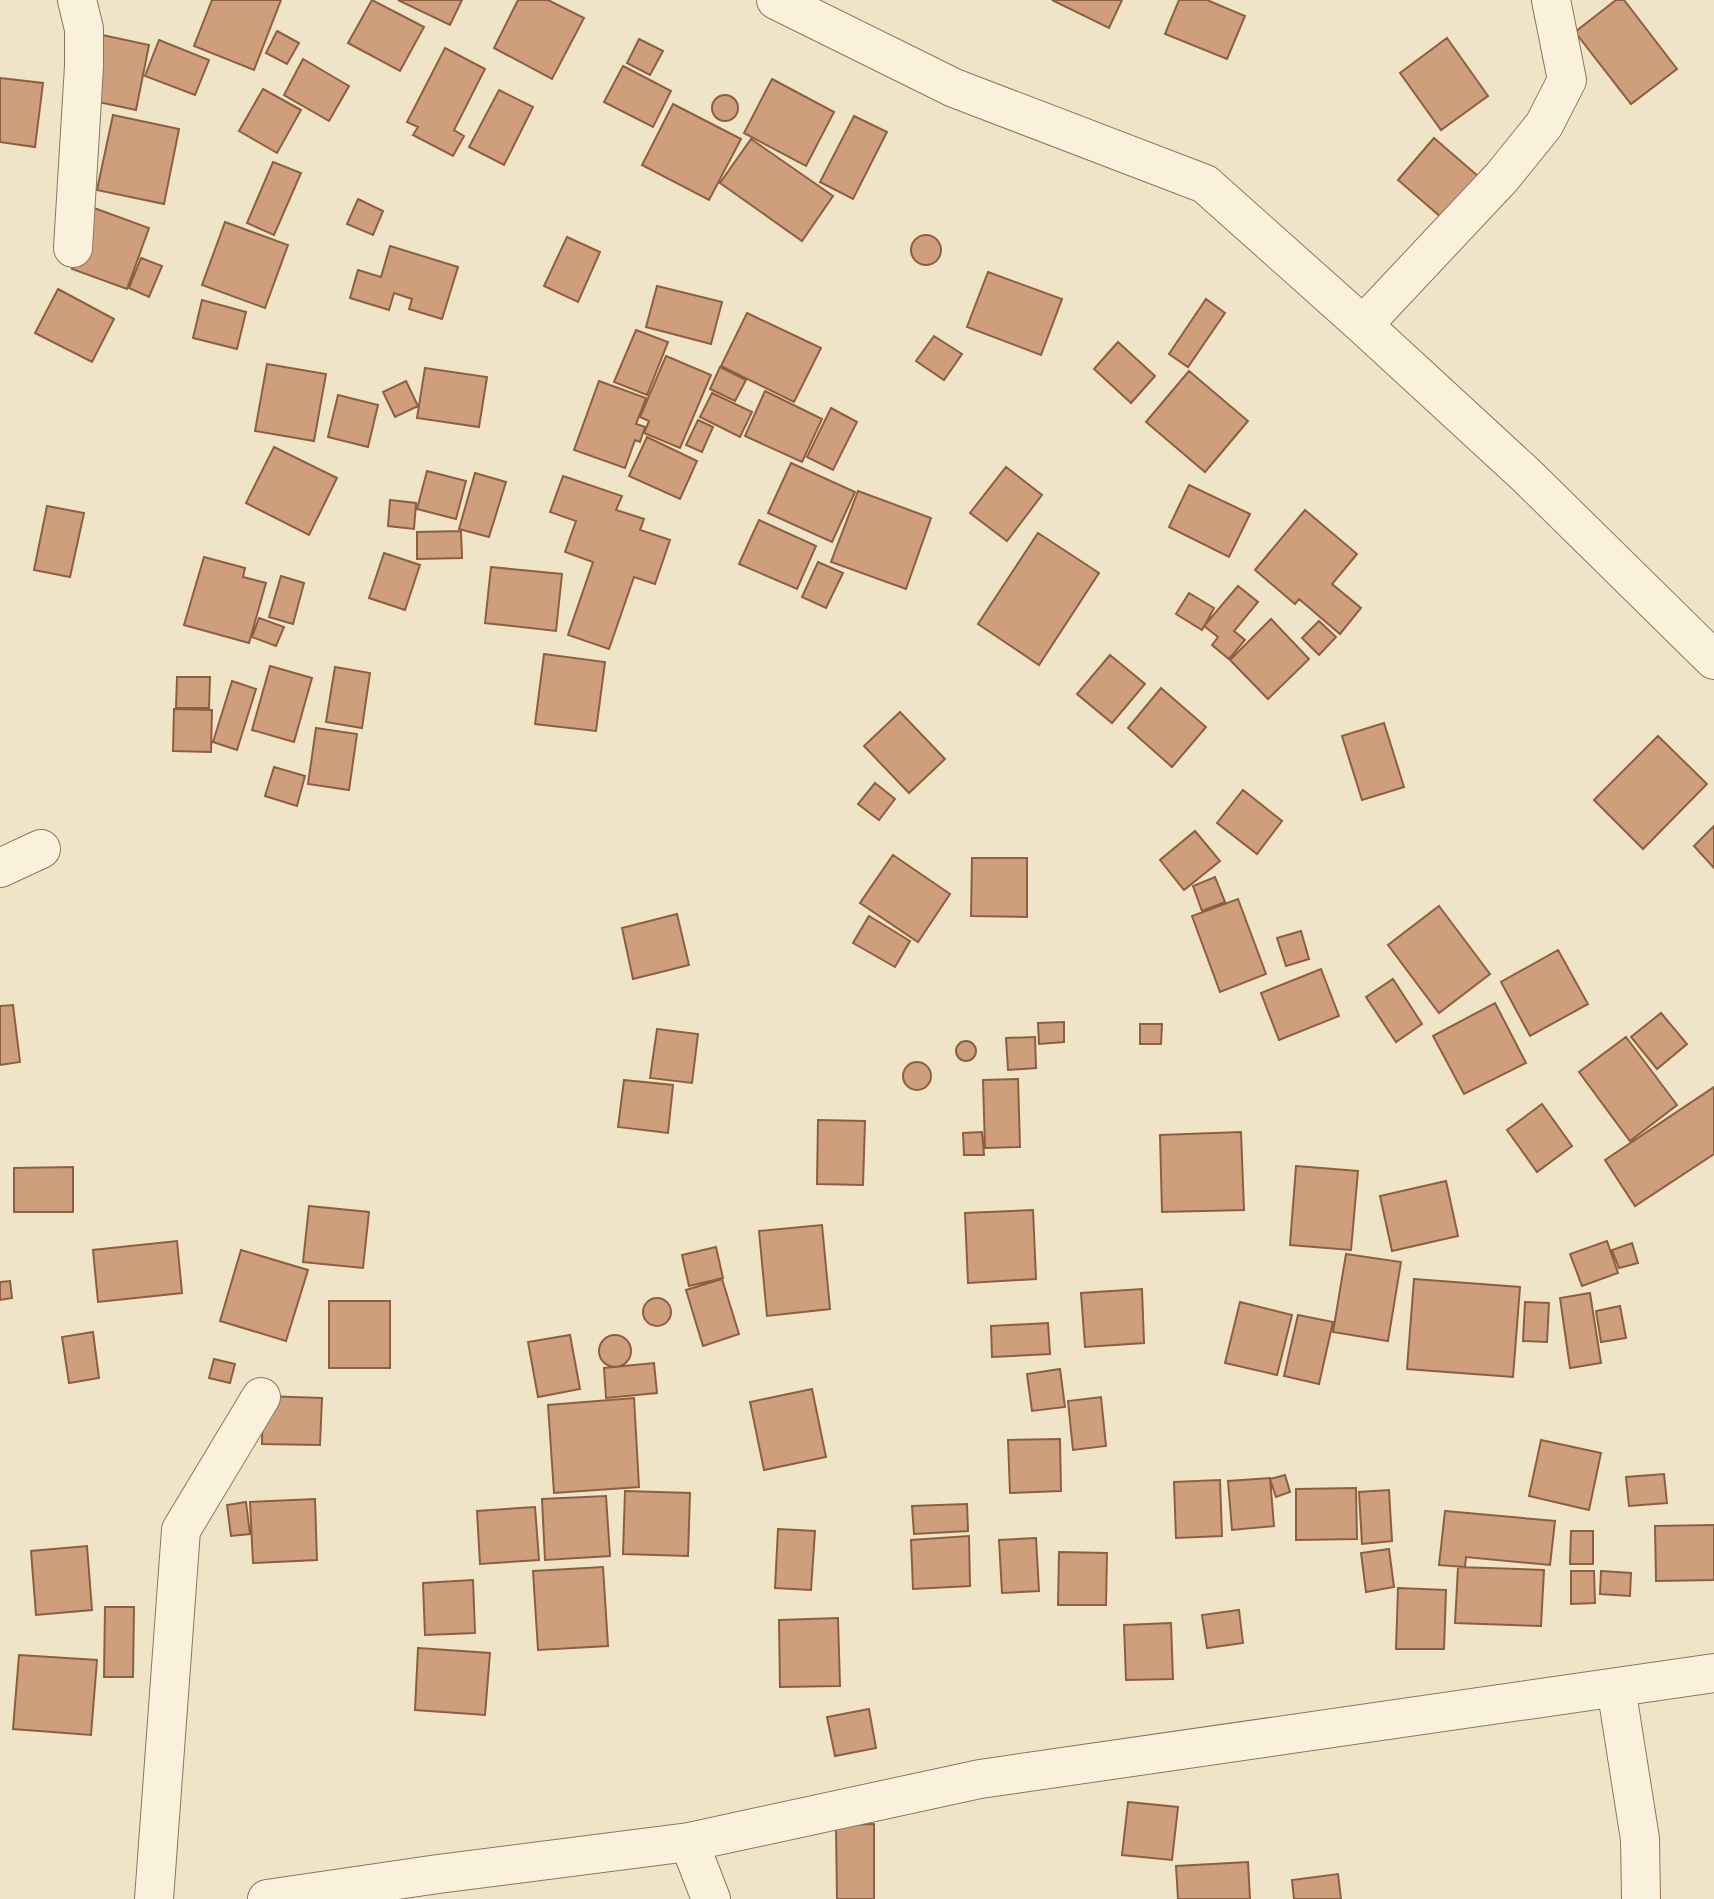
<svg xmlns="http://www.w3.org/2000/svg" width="1714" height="1899" font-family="'Zilla Slab',serif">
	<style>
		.building { fill: #cf9f7d; stroke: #8d5f41; stroke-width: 2 }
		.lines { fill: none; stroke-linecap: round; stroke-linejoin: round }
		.minor-casing { stroke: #8d765c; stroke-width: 40 }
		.minor { stroke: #faf1dc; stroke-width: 38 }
	</style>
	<rect width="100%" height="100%" fill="#f0e4c8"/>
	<path class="building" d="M 212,0 L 281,0 L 254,70 L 194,46 Z
		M 372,0 L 424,27 L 400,71 L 348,43 Z
		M 398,0 L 462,0 L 450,25 Z
		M 518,0 L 548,0 L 584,18 L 552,79 L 494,48 Z
		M 1052,0 L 1122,0 L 1109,28 Z
		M 1179,0 L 1207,0 L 1245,16 L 1227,59 L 1165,34 Z
		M 1616,0 L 1624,0 L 1677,69 L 1631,104 L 1575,32 Z
		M 277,31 L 299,43 L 287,64 L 266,53 Z
		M 93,33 L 149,45 L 136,110 L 80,98 Z
		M 1447,38 L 1488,96 L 1441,130 L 1400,73 Z
		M 639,39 L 663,51 L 650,75 L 627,63 Z
		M 159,40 L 209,60 L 195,95 L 145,76 Z
		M 445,48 L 485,69 L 454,130 L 464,136 L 453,156 L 413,135 L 418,127 L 407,122 Z
		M 303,59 L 349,86 L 329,121 L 284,95 Z
		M 623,66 L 671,91 L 653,127 L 604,102 Z
		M 0,78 L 43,83 L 35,147 L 0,142 Z
		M 772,79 L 834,112 L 806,166 L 744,133 Z
		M 263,89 L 301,110 L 277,153 L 239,131 Z
		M 499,90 L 533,107 L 504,165 L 469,147 Z
		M712 108a13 13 0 1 1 26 0a13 13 0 1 1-26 0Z
		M 673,104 L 741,139 L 709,200 L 642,165 Z
		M 113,115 L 179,129 L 164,204 L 97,190 Z
		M 854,116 L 887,132 L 853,199 L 820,182 Z
		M 1434,138 L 1478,176 L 1442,218 L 1398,180 Z
		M 751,139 L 833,196 L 802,241 L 720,183 Z
		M 273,162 L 301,173 L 274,235 L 247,223 Z
		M 358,199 L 383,211 L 373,235 L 347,224 Z
		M 94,208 L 149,228 L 127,289 L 72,269 Z
		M 225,222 L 288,245 L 265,308 L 202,285 Z
		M911 250a15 15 0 1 1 30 0a15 15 0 1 1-30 0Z
		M 567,237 L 600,252 L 578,302 L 544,286 Z
		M 390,246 L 458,267 L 442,319 L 409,309 L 412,299 L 394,293 L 389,310 L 350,298 L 358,270 L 381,277 Z
		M 141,258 L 162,266 L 149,297 L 129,288 Z
		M 988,272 L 1062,299 L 1041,355 L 967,327 Z
		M 657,286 L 722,302 L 711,344 L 646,327 Z
		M 58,289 L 114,319 L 92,362 L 35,333 Z
		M 1206,299 L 1225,313 L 1188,367 L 1169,354 Z
		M 202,300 L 246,312 L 237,349 L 193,338 Z
		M 747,313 L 821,348 L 794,402 L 721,366 Z
		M 636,330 L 668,342 L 647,395 L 614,382 Z
		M 934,336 L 962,354 L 944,380 L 916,361 Z
		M 1118,342 L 1155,376 L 1131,403 L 1094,369 Z
		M 666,356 L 711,375 L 680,448 L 644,433 L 649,421 L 640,417 Z
		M 267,364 L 326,374 L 314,441 L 255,431 Z
		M 720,367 L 746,380 L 735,401 L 710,389 Z
		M 425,368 L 487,377 L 479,427 L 417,418 Z
		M 1189,371 L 1248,421 L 1205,472 L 1146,422 Z
		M 406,381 L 418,406 L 395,417 L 383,392 Z
		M 599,381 L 646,398 L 636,424 L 645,427 L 640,442 L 635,440 L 625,468 L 574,450 Z
		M 765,391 L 822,419 L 802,462 L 745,436 Z
		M 712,393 L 752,412 L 740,437 L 700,417 Z
		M 338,395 L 378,405 L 368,447 L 328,437 Z
		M 831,408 L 857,422 L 833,470 L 807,457 Z
		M 698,420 L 713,427 L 702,452 L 686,445 Z
		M 647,437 L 697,461 L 680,499 L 629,476 Z
		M 274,447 L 337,478 L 309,535 L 246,503 Z
		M 791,463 L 855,492 L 832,542 L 768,513 Z
		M 1006,467 L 1042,495 L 1007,541 L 970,513 Z
		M 427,471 L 466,481 L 456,519 L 417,509 Z
		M 475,473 L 506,482 L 489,537 L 459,529 Z
		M 563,476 L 622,496 L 616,510 L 644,519 L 640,530 L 670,540 L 655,584 L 634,577 L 609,649 L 568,635 L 593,562 L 565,552 L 576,521 L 550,512 Z
		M 1189,485 L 1250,514 L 1229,557 L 1169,527 Z
		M 858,491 L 931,518 L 906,589 L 831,562 Z
		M 390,500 L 416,503 L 414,529 L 388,526 Z
		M 47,506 L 84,513 L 70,577 L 34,570 Z
		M 1305,510 L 1357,554 L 1332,584 L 1361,608 L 1340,634 L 1299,599 L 1295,604 L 1255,570 Z
		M 759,520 L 816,546 L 797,589 L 739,564 Z
		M 461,531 L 462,558 L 417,559 L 417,532 Z
		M 1038,533 L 1099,573 L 1039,665 L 978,624 Z
		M 384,553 L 420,565 L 405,610 L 369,598 Z
		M 204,557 L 245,568 L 243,577 L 266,583 L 249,643 L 184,625 Z
		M 818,562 L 843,573 L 826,608 L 802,597 Z
		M 491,567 L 562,574 L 556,631 L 485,623 Z
		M 281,576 L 304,583 L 293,624 L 269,617 Z
		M 1238,586 L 1258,602 L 1234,631 L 1245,640 L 1229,659 L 1212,645 L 1218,637 L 1204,626 Z
		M 1189,593 L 1214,608 L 1202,630 L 1176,614 Z
		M 259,618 L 284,627 L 276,646 L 252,637 Z
		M 1271,619 L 1309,659 L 1268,699 L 1230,660 Z
		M 1319,621 L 1336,637 L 1319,655 L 1302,638 Z
		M 544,654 L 605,662 L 596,731 L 535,724 Z
		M 1110,655 L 1145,684 L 1112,723 L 1077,694 Z
		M 270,666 L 312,678 L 294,742 L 252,730 Z
		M 335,667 L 370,673 L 362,728 L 326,722 Z
		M 177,677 L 210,677 L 209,708 L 176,708 Z
		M 232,681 L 256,689 L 237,750 L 213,742 Z
		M 1161,688 L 1206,727 L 1172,767 L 1128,728 Z
		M 174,709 L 212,710 L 211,752 L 173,751 Z
		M 900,712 L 945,759 L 909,793 L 864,746 Z
		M 1384,723 L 1404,787 L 1362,800 L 1342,736 Z
		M 316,728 L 357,734 L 349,790 L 308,784 Z
		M 1658,736 L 1707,784 L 1643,849 L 1594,800 Z
		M 274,767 L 305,776 L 297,806 L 265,796 Z
		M 875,783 L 895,799 L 879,820 L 858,804 Z
		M 1243,790 L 1282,821 L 1257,854 L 1217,823 Z
		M 1714,826 L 1714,868 L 1694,846 Z
		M 1195,831 L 1220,861 L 1184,890 L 1160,860 Z
		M 893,855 L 950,894 L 918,942 L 860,903 Z
		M 972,858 L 1027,858 L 1027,917 L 971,916 Z
		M 1215,877 L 1225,902 L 1202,911 L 1193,886 Z
		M 1238,899 L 1266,974 L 1220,992 L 1192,916 Z
		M 1439,906 L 1490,974 L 1439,1013 L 1388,945 Z
		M 677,914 L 689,965 L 633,979 L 622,928 Z
		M 869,916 L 910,941 L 895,967 L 853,943 Z
		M 1301,931 L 1309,959 L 1286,966 L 1277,938 Z
		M 1558,950 L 1588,1004 L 1530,1036 L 1501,982 Z
		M 1321,969 L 1339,1016 L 1279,1040 L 1261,993 Z
		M 1393,979 L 1422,1024 L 1396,1042 L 1366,997 Z
		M 1495,1003 L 1526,1063 L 1464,1094 L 1433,1036 Z
		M 13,1005 L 20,1062 L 0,1065 L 0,1006 Z
		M 1661,1013 L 1687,1044 L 1657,1069 L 1631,1037 Z
		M 1064,1022 L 1064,1042 L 1039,1044 L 1038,1023 Z
		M 1140,1024 L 1162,1024 L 1161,1044 L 1140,1044 Z
		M 657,1029 L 698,1034 L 692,1083 L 650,1078 Z
		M 1035,1037 L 1036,1068 L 1008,1070 L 1006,1038 Z
		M 1626,1037 L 1677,1105 L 1630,1141 L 1579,1072 Z
		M956 1051a10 10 0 1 1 20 0a10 10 0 1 1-20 0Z
		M903 1076a14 14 0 1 1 28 0a14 14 0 1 1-28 0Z
		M 1018,1079 L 1020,1147 L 985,1148 L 983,1080 Z
		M 624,1080 L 673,1085 L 668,1133 L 618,1127 Z
		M 1714,1087 L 1714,1154 L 1635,1206 L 1605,1160 Z
		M 1542,1104 L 1572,1146 L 1537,1172 L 1507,1130 Z
		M 818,1120 L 865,1121 L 863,1185 L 817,1184 Z
		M 982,1132 L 984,1155 L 964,1155 L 963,1133 Z
		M 1241,1132 L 1244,1210 L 1162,1212 L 1160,1135 Z
		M 1296,1166 L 1358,1171 L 1351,1250 L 1290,1245 Z
		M 73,1167 L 73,1212 L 14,1212 L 14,1168 Z
		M 1446,1181 L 1458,1236 L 1392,1251 L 1380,1196 Z
		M 309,1206 L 369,1212 L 363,1268 L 303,1262 Z
		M 1033,1210 L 1036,1279 L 968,1283 L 965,1213 Z
		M 822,1225 L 830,1309 L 767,1316 L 759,1231 Z
		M 177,1241 L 182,1293 L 98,1302 L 93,1250 Z
		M 1607,1241 L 1618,1273 L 1582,1286 L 1570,1254 Z
		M 1632,1243 L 1638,1263 L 1619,1268 L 1612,1250 Z
		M 716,1247 L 723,1278 L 689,1286 L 682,1255 Z
		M 241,1250 L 308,1270 L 286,1341 L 220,1321 Z
		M 1346,1254 L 1401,1262 L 1388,1341 L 1333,1332 Z
		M 722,1279 L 739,1334 L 703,1346 L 686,1290 Z
		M 1414,1279 L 1520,1287 L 1513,1377 L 1407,1369 Z
		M 10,1281 L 12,1298 L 0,1300 L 0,1282 Z
		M 1142,1289 L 1144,1343 L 1085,1347 L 1081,1293 Z
		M 1590,1293 L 1601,1363 L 1570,1368 L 1560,1298 Z
		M643 1312a14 14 0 1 1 28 0a14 14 0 1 1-28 0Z
		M 329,1301 L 390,1301 L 390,1368 L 329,1368 Z
		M 1240,1302 L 1292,1315 L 1277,1375 L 1225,1363 Z
		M 1525,1302 L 1549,1303 L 1547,1342 L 1523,1341 Z
		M 1620,1306 L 1626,1338 L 1601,1342 L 1596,1311 Z
		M 1298,1315 L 1333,1322 L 1319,1384 L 1284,1376 Z
		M 1048,1323 L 1050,1354 L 992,1357 L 991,1326 Z
		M 93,1332 L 99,1378 L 69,1383 L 62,1337 Z
		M 570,1335 L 580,1389 L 538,1397 L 528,1342 Z
		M599 1351a16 16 0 1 1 32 0a16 16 0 1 1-32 0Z
		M 214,1359 L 235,1364 L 230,1383 L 209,1378 Z
		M 654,1363 L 657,1393 L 606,1398 L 604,1368 Z
		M 1060,1369 L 1065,1407 L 1032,1411 L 1027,1374 Z
		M 812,1389 L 826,1457 L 764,1470 L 750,1402 Z
		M 263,1396 L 322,1398 L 320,1445 L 262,1444 Z
		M 1101,1397 L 1106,1446 L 1073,1450 L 1068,1401 Z
		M 634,1398 L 639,1487 L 554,1493 L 548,1405 Z
		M 1060,1439 L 1061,1491 L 1010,1493 L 1008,1440 Z
		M 1541,1440 L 1601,1453 L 1589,1510 L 1529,1496 Z
		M 1664,1474 L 1667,1503 L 1629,1506 L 1626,1477 Z
		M 1285,1475 L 1290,1492 L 1276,1497 L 1270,1479 Z
		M 1270,1478 L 1274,1526 L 1232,1530 L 1228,1481 Z
		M 1220,1480 L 1222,1536 L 1176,1538 L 1174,1482 Z
		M 1356,1488 L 1357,1539 L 1296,1540 L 1296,1489 Z
		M 1389,1490 L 1392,1541 L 1362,1544 L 1359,1492 Z
		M 625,1491 L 690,1493 L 688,1556 L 623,1554 Z
		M 606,1496 L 610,1556 L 545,1560 L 542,1499 Z
		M 315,1499 L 317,1560 L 253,1563 L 250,1502 Z
		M 246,1502 L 250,1534 L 231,1536 L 227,1505 Z
		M 967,1504 L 968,1531 L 914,1534 L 912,1506 Z
		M 535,1507 L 539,1560 L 480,1564 L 477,1511 Z
		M 1445,1511 L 1555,1521 L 1550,1565 L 1466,1557 L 1465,1567 L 1439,1565 Z
		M 1714,1525 L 1714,1580 L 1656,1581 L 1655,1526 Z
		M 778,1529 L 815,1531 L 811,1590 L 775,1588 Z
		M 1571,1531 L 1593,1531 L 1593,1564 L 1570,1564 Z
		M 969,1536 L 970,1586 L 913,1589 L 911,1540 Z
		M 1036,1538 L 1039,1591 L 1002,1593 L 999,1540 Z
		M 87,1546 L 92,1610 L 36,1615 L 31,1551 Z
		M 1389,1549 L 1394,1587 L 1366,1592 L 1361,1553 Z
		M 1059,1552 L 1107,1553 L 1106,1605 L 1058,1605 Z
		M 603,1567 L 608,1646 L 538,1650 L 533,1571 Z
		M 1458,1567 L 1544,1570 L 1541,1626 L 1455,1623 Z
		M 1571,1571 L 1594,1571 L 1595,1603 L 1571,1604 Z
		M 1601,1571 L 1631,1573 L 1630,1596 L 1600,1594 Z
		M 473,1580 L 475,1633 L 425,1635 L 423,1583 Z
		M 1398,1588 L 1446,1590 L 1444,1649 L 1396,1649 Z
		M 105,1607 L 134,1607 L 133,1677 L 104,1677 Z
		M 1239,1610 L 1243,1643 L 1207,1648 L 1202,1615 Z
		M 838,1618 L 840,1686 L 780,1687 L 779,1620 Z
		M 1171,1623 L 1173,1679 L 1126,1680 L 1124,1625 Z
		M 418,1648 L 490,1653 L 485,1715 L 415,1710 Z
		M 19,1655 L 97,1660 L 91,1735 L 13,1729 Z
		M 869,1709 L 876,1748 L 835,1756 L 827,1717 Z
		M 1128,1802 L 1178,1807 L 1172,1860 L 1122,1855 Z
		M 874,1824 L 874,1899 L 837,1899 L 836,1825 Z
		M 1248,1862 L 1250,1899 L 1178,1899 L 1176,1866 Z
		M 1338,1874 L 1341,1899 L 1294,1899 L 1292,1880 Z"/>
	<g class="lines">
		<defs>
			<path id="minor" d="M 776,0 L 954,88 L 1205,184 L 1363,325 L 1526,475 L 1714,660
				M 73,248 L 84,66 L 84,29 L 77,0
				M 1363,325 L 1502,177 L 1544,125 L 1567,80 L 1551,0
				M 0,868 L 41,849
				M 1616,1687 L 1640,1839 L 1641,1899
				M 689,1842 L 711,1899
				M 154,1899 L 181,1530 L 261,1397
				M 267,1899 L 438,1874 L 689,1842 L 980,1779 L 1714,1673"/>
		</defs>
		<use href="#minor" class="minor-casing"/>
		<use href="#minor" class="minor"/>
	</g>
</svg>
